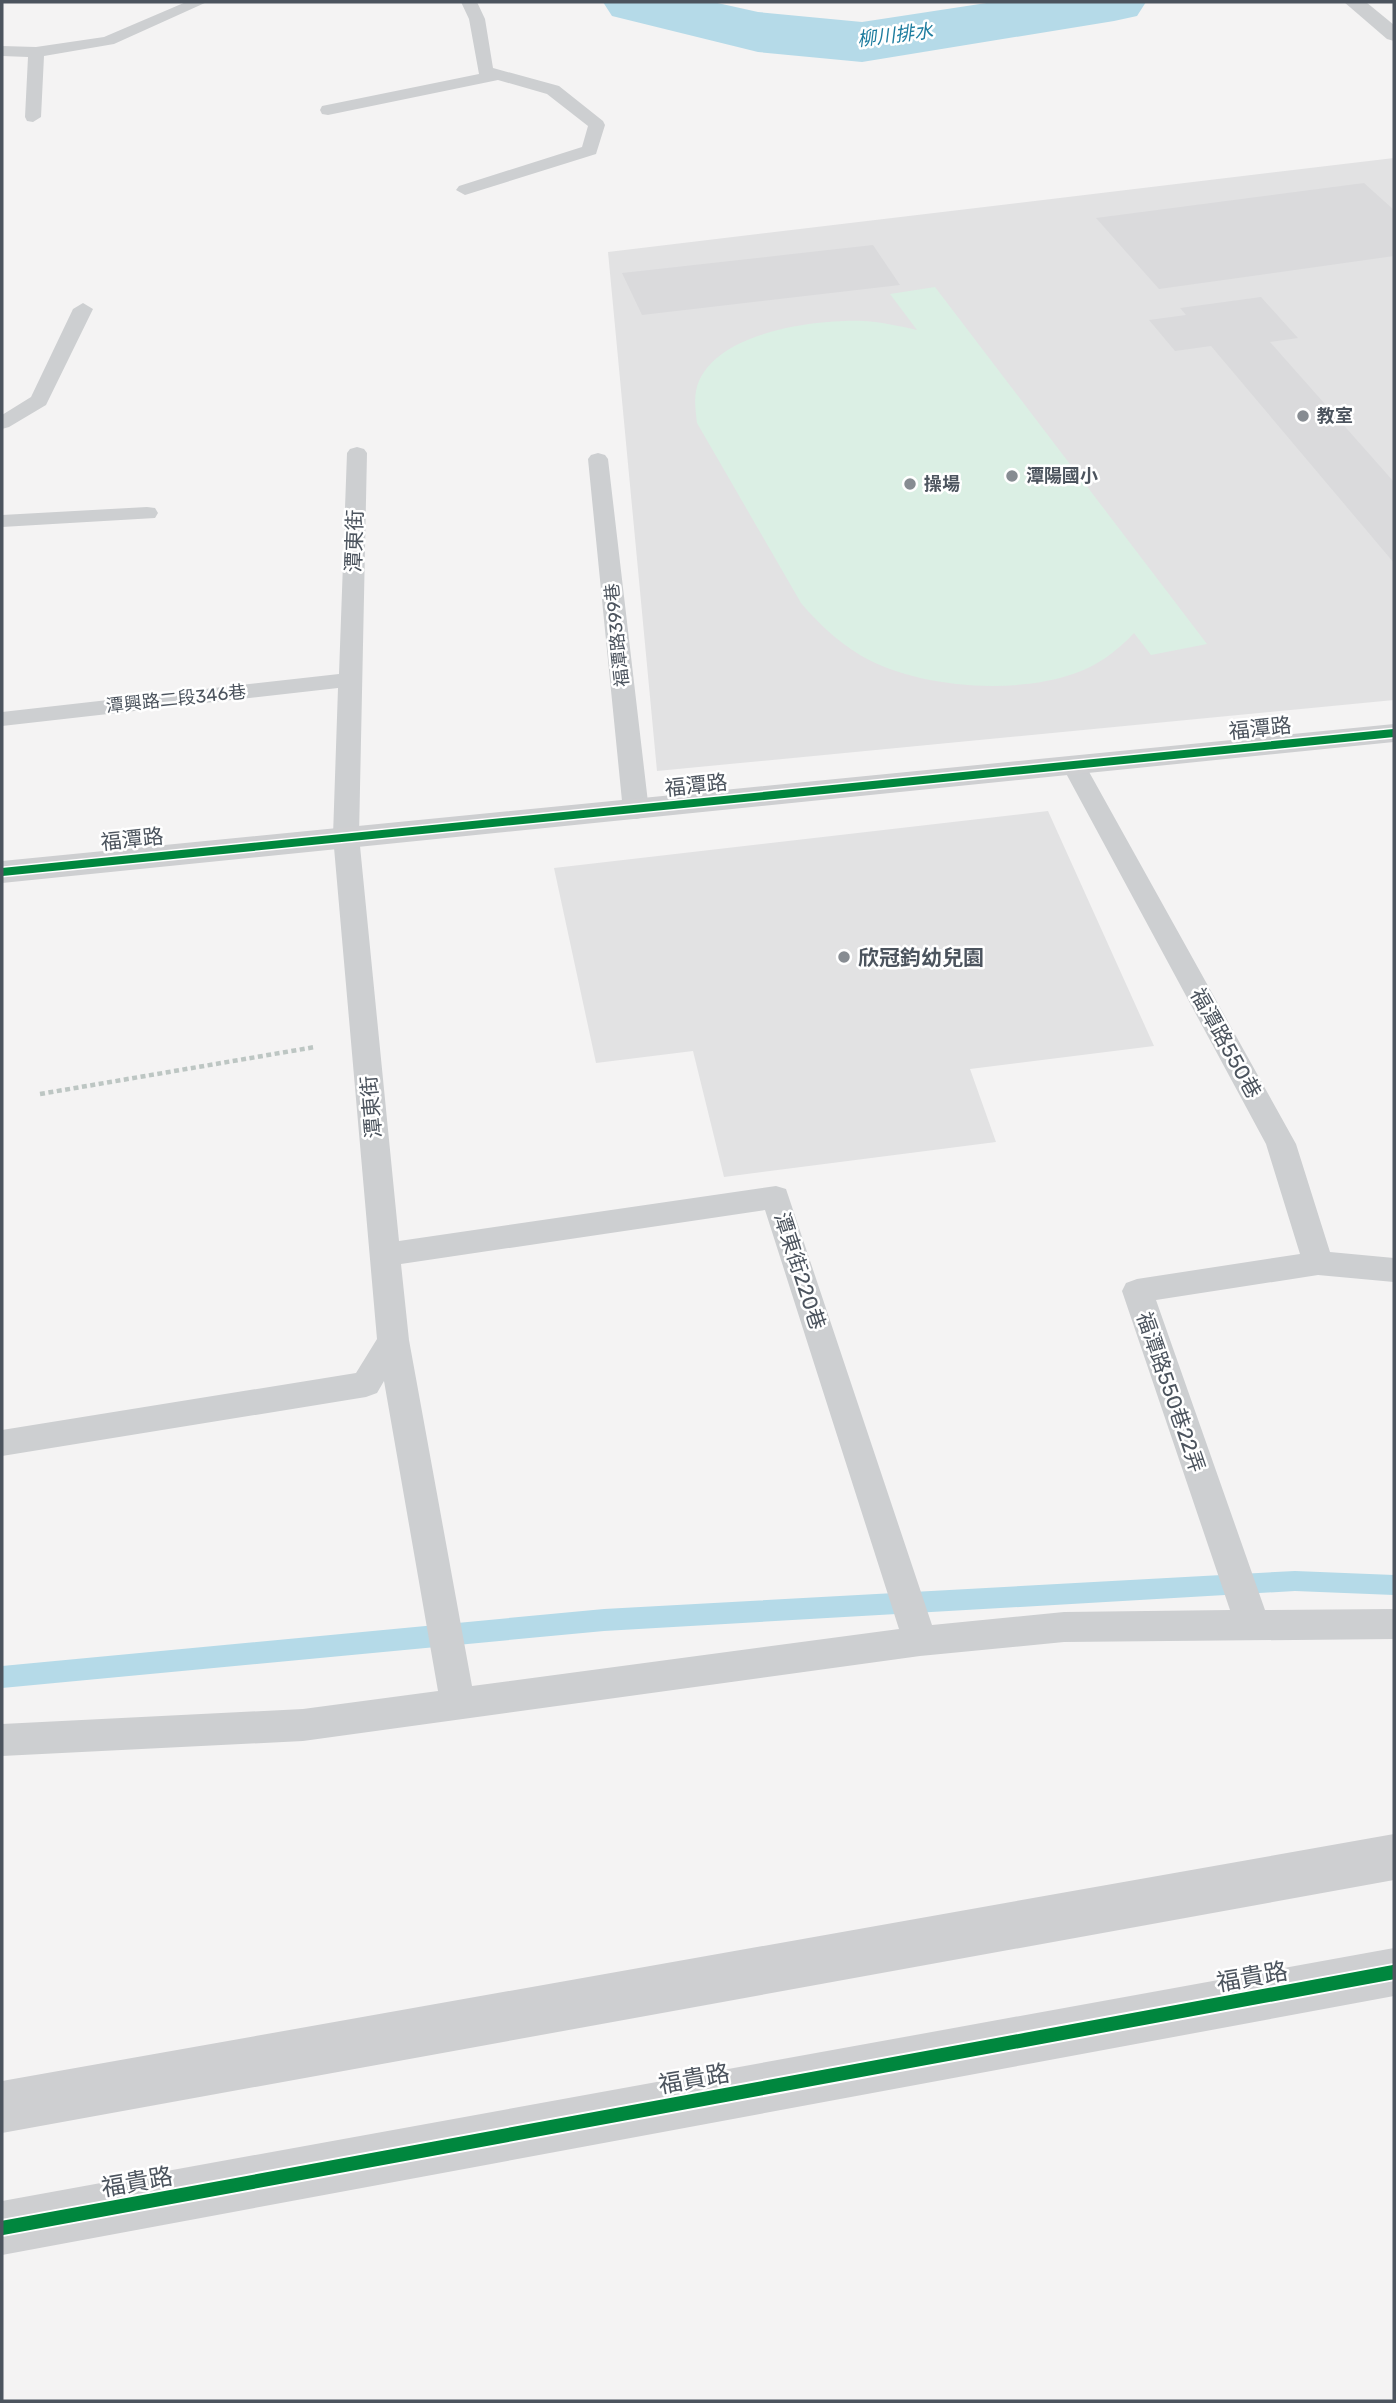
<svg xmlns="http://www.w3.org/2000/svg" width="1396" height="2403" font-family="Rubik,'Noto Sans TC',sans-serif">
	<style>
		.education { fill: #e2e2e3 }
		.green { fill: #dbefe4 }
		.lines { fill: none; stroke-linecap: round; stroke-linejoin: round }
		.stream { fill: #b5dae8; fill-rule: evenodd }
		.river { fill: #b5dae8; fill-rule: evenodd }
		.building { fill: #dadadc }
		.path { stroke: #bdc6c3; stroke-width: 4.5; stroke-dasharray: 5 3.5; stroke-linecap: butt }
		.lane { fill: #cdcfd1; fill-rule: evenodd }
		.street { fill: #cdcfd1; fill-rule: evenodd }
		.secondary { fill: #cecfd1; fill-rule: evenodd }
		.cycleway-far1-casing { stroke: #fff; stroke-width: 11 }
		.cycleway-casing { stroke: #fff; stroke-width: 18 }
		.cycleway-far1 { stroke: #00873e; stroke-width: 8 }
		.cycleway { stroke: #00873e; stroke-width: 14 }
		.poi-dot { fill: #878c92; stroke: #fff; stroke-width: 2.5 }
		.labels { text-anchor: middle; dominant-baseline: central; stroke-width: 5; stroke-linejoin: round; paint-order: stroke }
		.far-poi-label { font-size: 18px; font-weight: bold; fill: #4c545e; stroke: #fff; text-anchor: start }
		.far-street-label { font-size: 18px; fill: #4c545e; stroke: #fff }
		.far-water-label { font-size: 19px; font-style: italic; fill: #1e7d9f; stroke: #fff }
		.street-label { font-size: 21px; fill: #4c545e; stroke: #fff }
		.poi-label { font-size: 21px; font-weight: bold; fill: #4c545e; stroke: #fff; text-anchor: start }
		.near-street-label { font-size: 24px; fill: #4c545e; stroke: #fff }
	</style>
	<rect width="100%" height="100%" fill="#f4f3f3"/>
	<path class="education" d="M 1394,158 L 1394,700 L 657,771 L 608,252 Z
		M 1048,811 L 1154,1046 L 970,1069 L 996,1142 L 724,1177 L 693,1051 L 596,1063 L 554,868 Z"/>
	<path class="green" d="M 935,287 L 1207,644 L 1151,655 L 1134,633 C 1116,652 1097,666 1073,674 C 1012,695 916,688 860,655 C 837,641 818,623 801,603 L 697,423 C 696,413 694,402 696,391 C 708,332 816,319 864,321 C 882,322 899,326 917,330 L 890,294 Z"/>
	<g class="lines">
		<path class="stream" d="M 1295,1571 L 1394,1575 L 1394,1595 L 1295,1591 L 604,1631 L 2,1688 L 2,1666 L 604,1609 Z"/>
		<path class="river" d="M 603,2 L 713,2 L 758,12 L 862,22 L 993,2 L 1146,2 L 1137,16 L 1114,21 L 862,62 L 758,52 L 612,16 Z"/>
	</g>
	<path class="building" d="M 1364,183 L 1394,210 L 1394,256 L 1159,289 L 1096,218 Z
		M 873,245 L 900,285 L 642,315 L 622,273 Z
		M 1261,297 L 1298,338 L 1270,342 L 1394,482 L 1394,563 L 1211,346 L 1175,351 L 1149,320 L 1186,315 L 1180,308 Z"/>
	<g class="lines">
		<path class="path" d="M 40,1094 L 315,1047"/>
		<path class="lane" d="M 186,2 L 207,2 L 114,44 L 44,56 L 41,117 L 33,122 L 27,121 L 25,117 L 28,57 L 2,56 L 2,46 L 36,47 L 104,37 Z
			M 461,2 L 477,2 L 485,19 L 493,68 L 559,86 L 603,121 L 605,125 L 596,154 L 465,195 L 456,190 L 459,186 L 582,147 L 588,126 L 547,94 L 498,80 L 328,115 L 322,114 L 320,110 L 322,106 L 479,74 L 469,19 Z
			M 83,303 L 93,309 L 46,405 L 9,427 L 2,429 L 2,415 L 31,397 L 73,309 Z
			M 357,447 L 364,449 L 367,453 L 359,836 L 399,1241 L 776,1186 L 786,1189 L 932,1625 L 1064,1612 L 1230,1610 L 1122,1291 L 1126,1283 L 1137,1279 L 1300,1254 L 1266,1144 L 1062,766 L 1065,761 L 1074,758 L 1083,761 L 1296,1144 L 1330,1252 L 1394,1258 L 1394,1282 L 1318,1275 L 1156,1300 L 1265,1610 L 1394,1609 L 1394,1639 L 1064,1642 L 920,1656 L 303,1741 L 2,1756 L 2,1724 L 303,1709 L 438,1691 L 384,1381 L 377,1393 L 366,1397 L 2,1456 L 2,1430 L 356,1373 L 377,1339 L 333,836 L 338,688 L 2,726 L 2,712 L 339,674 L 347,453 L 350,449 ZM 765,1210 L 899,1629 L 472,1686 L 409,1340 L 401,1264 Z
			M 598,453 L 605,455 L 608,459 L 649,811 L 645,817 L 636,819 L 627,817 L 623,811 L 588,459 L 591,455 Z
			M 147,507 L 155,508 L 158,513 L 155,518 L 2,527 L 2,515 Z"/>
		<path class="street" d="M 1344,2 L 1366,2 L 1394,25 L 1394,41 L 1387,39 Z"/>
		<path class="secondary" d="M 1394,724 L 1394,742 L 2,883 L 2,861 Z
			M 1394,1834 L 1394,1880 L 2,2133 L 2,2081 Z
			M 1394,1948 L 1394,1996 L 2,2255 L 2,2201 Z"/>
		<defs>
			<path id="cycleway-far1" d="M 2,872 L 1394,733"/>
			<path id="cycleway" d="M 2,2228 L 1394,1972"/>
		</defs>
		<use href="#cycleway-far1" class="cycleway-far1-casing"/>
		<use href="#cycleway" class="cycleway-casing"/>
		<use href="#cycleway-far1" class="cycleway-far1"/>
		<use href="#cycleway" class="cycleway"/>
	</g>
	<g class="poi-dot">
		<circle cx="1303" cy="416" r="7"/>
		<circle cx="1012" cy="476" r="7"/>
		<circle cx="910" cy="484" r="7"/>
		<circle cx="844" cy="957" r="7"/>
	</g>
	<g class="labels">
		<g class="far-poi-label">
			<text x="1317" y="416">教室</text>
			<text x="1026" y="476">潭陽國小</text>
			<text x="924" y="484">操場</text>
		</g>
		<g class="far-street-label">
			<text transform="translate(617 635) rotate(-96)">福潭路399巷</text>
			<text transform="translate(176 699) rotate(-6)">潭興路二段346巷</text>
		</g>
		<g class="far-water-label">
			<text transform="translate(895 35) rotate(-7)">柳川排水</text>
		</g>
		<g class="street-label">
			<text transform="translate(354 541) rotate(-88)">潭東街</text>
			<text transform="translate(1260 728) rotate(-6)">福潭路</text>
			<text transform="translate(696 785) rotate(-6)">福潭路</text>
			<text transform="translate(132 839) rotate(-6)">福潭路</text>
			<text transform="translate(1226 1043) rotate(61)">福潭路550巷</text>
			<text transform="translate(371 1107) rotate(-95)">潭東街</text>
			<text transform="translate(800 1271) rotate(72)">潭東街220巷</text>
			<text transform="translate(1171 1392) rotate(71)">福潭路550巷22弄</text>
		</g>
		<g class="poi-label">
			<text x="858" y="957">欣冠鈞幼兒園</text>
		</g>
		<g class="near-street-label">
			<text transform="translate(1252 1977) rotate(-10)">福貴路</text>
			<text transform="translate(694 2079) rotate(-10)">福貴路</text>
			<text transform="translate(137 2182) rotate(-10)">福貴路</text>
		</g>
	</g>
	<rect width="1396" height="2403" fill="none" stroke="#4c545e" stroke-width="7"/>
</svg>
